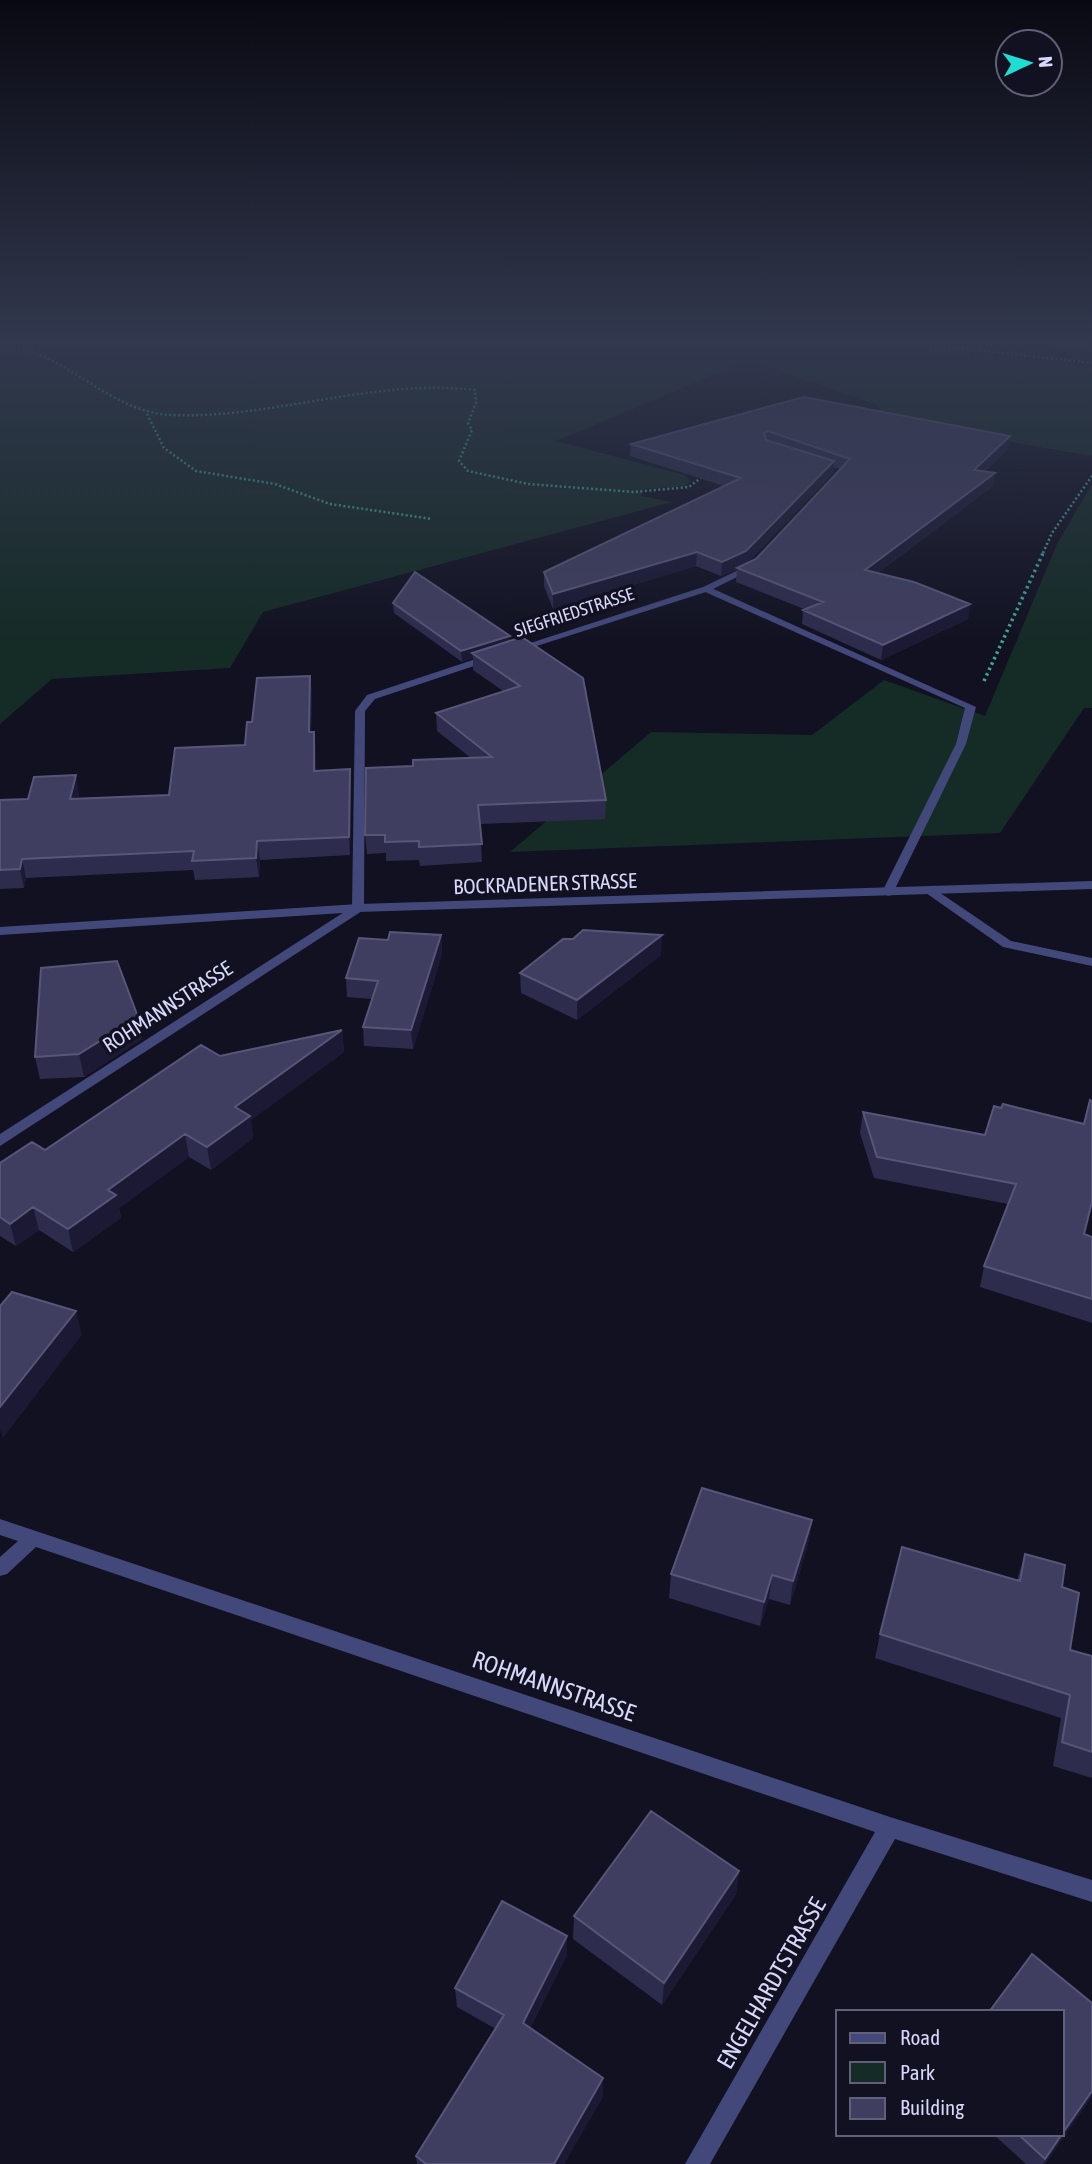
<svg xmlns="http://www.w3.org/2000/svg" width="1092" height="2164" font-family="'Asap Condensed',sans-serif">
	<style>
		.green { fill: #152b26 }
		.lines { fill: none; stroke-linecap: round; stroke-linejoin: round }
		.path-far1 { stroke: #3fa690; stroke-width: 2.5; stroke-dasharray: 2 2.5; stroke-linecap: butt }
		.path { stroke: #3fa690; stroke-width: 3.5; stroke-dasharray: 2.5 3.5; stroke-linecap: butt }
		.service { fill: #42487a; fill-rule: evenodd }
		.minor { fill: #42487a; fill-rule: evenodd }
		.tertiary { fill: #42487a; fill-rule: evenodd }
		.wall { fill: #2e2c4d; fill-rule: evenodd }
		.shaded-wall { fill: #1b1934 }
		.building { fill: #403e60; stroke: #585678; stroke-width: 2 }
		.labels { text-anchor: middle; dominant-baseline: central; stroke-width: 7; stroke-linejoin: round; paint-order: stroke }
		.far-street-label { font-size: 18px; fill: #d7d8fa; stroke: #111121 }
		.street-label { font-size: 21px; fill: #d7d8fa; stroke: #111121 }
		.near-street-label { font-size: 24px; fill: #d7d8fa; stroke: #111121 }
	</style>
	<rect width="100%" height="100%" fill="#111121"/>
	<path class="green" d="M 0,342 L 964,342 L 972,358 L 1009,357 L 1092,367 L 1092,456 L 882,420 L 878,405 L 749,360 L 556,441 L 685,475 L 690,481 L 686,486 L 644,489 L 641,496 L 672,502 L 263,612 L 230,668 L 52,679 L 0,724 Z
		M 1092,484 L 1092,708 L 1084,708 L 1000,833 L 510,852 L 651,732 L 812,735 L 884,680 L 985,716 L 1057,544 Z"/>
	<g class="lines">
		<path class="path-far1" d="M 0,347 C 14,349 29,350 42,356 C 86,375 121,413 172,415 C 273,419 373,378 475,390 L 476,403 L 468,423 L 472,430 L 459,461 L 468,471 L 528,484 L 634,492 L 689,487 L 702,477
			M 930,349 L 961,348 L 1092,363
			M 147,414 L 164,448 L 196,471 L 275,484 L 330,504 L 432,519
			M 1043,553 L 1052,533 L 1092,476"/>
		<path class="path" d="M 984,681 L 1044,551"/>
		<path class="service" d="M 703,587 L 709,587 L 976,707 L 966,744 L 892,895 L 888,896 L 882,892 L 956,744 L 965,708 L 703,591 Z"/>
		<path class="minor" d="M 749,565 L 757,567 L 709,591 L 521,651 L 512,649 L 703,587 Z
			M 491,654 L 495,655 L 495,659 L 375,699 L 365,711 L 364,908 L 362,911 L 0,1146 L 0,1134 L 352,907 L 355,711 L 367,695 Z
			M 930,886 L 1011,941 L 1092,958 L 1092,966 L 1003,947 L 926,893 L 924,890 L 926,887 Z
			M 0,1519 L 890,1817 L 1092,1880 L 1092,1902 L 895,1839 L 710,2164 L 685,2164 L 875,1832 L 36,1547 L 7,1574 L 0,1576 L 0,1557 L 18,1541 L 0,1535 Z"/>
		<path class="tertiary" d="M 1092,881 L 1092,889 L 358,912 L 0,935 L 0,927 L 358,904 Z"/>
	</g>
	<path class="wall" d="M 1051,342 L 1092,342 L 1092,351 L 1051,347 Z
		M 804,397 L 1010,436 L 1008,448 L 984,472 L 995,473 L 993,486 L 878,573 L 970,604 L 968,619 L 881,660 L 802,624 L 803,610 L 804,609 L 736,582 L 737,569 L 721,576 L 696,566 L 553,609 L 544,586 L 544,572 L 724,486 L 630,456 L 631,444 ZM 833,467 L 841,469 L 756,559 L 747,563 L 832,474 Z
		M 393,603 L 510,636 L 510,641 L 606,800 L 605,819 L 480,824 L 482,862 L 420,866 L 419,860 L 386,861 L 386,853 L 367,854 L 365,835 L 413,766 L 471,758 L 437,731 L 436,713 L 503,691 L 473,670 L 473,658 L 462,662 L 394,613 Z
		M 310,676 L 312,693 L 311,732 L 314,732 L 316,750 L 316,771 L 351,787 L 350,855 L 260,860 L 259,877 L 195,880 L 193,870 L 26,878 L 24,888 L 0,889 L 0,800 L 28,799 L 79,793 L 78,799 L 169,795 L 245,745 L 252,722 Z
		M 441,935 L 442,954 L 413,1049 L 364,1046 L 363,1027 L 372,999 L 347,997 L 346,978 L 388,940 Z
		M 573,939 L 661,955 L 577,1020 L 521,993 L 520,973 Z
		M 138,1017 L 142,1039 L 84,1077 L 40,1079 L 35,1057 Z
		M 342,1030 L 344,1052 L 251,1120 L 253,1138 L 211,1170 L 189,1157 L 119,1208 L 121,1218 L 73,1252 L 39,1230 L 16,1246 L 0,1236 L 0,1163 L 45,1150 L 220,1056 Z
		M 863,1112 L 985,1135 L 1084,1234 L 1092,1237 L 1092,1323 L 980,1287 L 984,1266 L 1008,1204 L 874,1178 L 860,1133 Z
		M 812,1520 L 808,1544 L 790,1605 L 769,1599 L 760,1626 L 669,1598 L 671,1574 Z
		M 1025,1554 L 1062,1587 L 1070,1650 L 1092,1656 L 1092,1778 L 1053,1766 L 1061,1718 L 875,1658 L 880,1634 L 1017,1580 Z
		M 739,1871 L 736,1894 L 662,2005 L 573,1939 L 574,1916 Z
		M 567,1936 L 567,1955 L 530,2028 L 603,2078 L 603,2096 L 564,2164 L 417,2164 L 416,2156 L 496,2029 L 457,2007 L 455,1988 Z
		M 1092,2003 L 1092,2096 L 1045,2164 L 1026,2164 L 993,2134 L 1062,2134 Z"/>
	<path class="shaded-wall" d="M 1010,436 L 1008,448 L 972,483 L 974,470 Z
		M 834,461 L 832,474 L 745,565 L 721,576 L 722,562 Z
		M 995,473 L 993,486 L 863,584 L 865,570 Z
		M 697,552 L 696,566 L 553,609 L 553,594 Z
		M 970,604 L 968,619 L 881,660 L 883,645 Z
		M 510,636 L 510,646 L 472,653 L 473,658 L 462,662 L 461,651 Z
		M 310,676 L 312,693 L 311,750 L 309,732 Z
		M 314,732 L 316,750 L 315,789 L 314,771 Z
		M 350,769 L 351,787 L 350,855 L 349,837 Z
		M 76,775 L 79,793 L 74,817 L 70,799 Z
		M 257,841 L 260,860 L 259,877 L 256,858 Z
		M 22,859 L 26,878 L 24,888 L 20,869 Z
		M 441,935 L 442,954 L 413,1049 L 411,1030 Z
		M 662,935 L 661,955 L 577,1020 L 577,1000 Z
		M 138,1017 L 142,1039 L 84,1077 L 79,1054 Z
		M 342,1030 L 344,1052 L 251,1120 L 253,1138 L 211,1170 L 207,1147 L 235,1107 Z
		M 185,1134 L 189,1157 L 119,1208 L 121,1218 L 73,1252 L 68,1229 L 108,1190 Z
		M 33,1207 L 39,1230 L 16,1246 L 10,1224 Z
		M 76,1311 L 82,1335 L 3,1438 L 0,1430 L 0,1407 Z
		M 812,1520 L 808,1544 L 790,1605 L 793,1581 Z
		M 772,1575 L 769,1599 L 760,1626 L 764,1602 Z
		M 739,1871 L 736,1894 L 662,2005 L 664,1983 Z
		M 567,1936 L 567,1955 L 523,2041 L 523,2023 Z
		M 603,2078 L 603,2096 L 564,2164 L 554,2164 Z
		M 1092,2091 L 1092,2096 L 1045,2164 L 1043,2164 Z"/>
	<path class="building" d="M 804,397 L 1010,436 L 974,470 L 995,473 L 865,570 L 914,582 L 970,604 L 883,645 L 803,610 L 823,602 L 737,568 L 756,559 L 850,459 L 768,431 L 764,433 L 766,440 L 834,461 L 746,551 L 722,562 L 697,552 L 553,594 L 544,572 L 741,478 L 631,444 Z
		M 415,572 L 510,636 L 461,651 L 393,603 Z
		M 522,637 L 583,678 L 606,800 L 478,805 L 482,844 L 419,847 L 419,841 L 385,842 L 385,835 L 365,835 L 366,768 L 413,766 L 413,760 L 492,757 L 436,713 L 520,686 L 472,653 Z
		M 310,676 L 309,732 L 314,732 L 314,771 L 350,769 L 349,837 L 257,841 L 256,858 L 192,861 L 194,851 L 22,859 L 20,869 L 0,870 L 0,800 L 28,799 L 34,777 L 76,775 L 70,799 L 169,795 L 175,748 L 245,745 L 247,722 L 252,722 L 257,678 Z
		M 583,930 L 662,935 L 577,1000 L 520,973 L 563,939 L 573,939 Z
		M 390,932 L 441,935 L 411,1030 L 363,1027 L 378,981 L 346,978 L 359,938 L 388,940 Z
		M 117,961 L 138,1017 L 79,1054 L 35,1057 L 41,968 Z
		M 342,1030 L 235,1107 L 250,1116 L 207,1147 L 185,1134 L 108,1190 L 116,1195 L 68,1229 L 33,1207 L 10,1224 L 0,1217 L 0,1163 L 32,1142 L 45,1150 L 201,1045 L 220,1056 Z
		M 1090,1100 L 1092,1101 L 1092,1202 L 1084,1234 L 1092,1237 L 1092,1299 L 984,1266 L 1016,1184 L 877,1157 L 863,1112 L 985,1135 L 994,1106 L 1001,1108 L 1003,1104 L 1084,1124 Z
		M 12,1292 L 76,1311 L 0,1407 L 0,1306 Z
		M 702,1488 L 812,1520 L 793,1581 L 772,1575 L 764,1602 L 671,1574 Z
		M 902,1547 L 1020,1581 L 1025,1554 L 1065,1565 L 1062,1587 L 1079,1593 L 1070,1650 L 1092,1656 L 1092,1752 L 1062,1742 L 1070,1695 L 880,1634 Z
		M 651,1811 L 739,1871 L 664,1983 L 574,1916 Z
		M 502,1901 L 567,1936 L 523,2023 L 603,2078 L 554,2164 L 426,2164 L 416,2156 L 504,2015 L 455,1988 Z
		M 1032,1954 L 1092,2003 L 1092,2091 L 1062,2134 L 1062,2012 L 989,2012 Z
		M 1018,2134 L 1062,2134 L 1045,2159 Z"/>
	<linearGradient id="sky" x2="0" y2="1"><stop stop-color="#090912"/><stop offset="0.53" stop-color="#32384e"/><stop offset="1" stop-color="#32384e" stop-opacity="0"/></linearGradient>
	<rect width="1092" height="645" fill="url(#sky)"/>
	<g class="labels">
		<g class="far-street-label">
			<text transform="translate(574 612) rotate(-18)">SIEGFRIEDSTRASSE</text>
		</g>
		<g class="street-label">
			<text transform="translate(545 883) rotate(-2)">BOCKRADENER STRASSE</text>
			<text transform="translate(167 1006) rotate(-33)">ROHMANNSTRASSE</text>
		</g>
		<g class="near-street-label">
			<text transform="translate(554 1686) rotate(19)">ROHMANNSTRASSE</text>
			<text transform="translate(771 1983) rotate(-60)">ENGELHARDTSTRASSE</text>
		</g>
	</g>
	<rect x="836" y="2010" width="228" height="126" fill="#111121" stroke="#606178" stroke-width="2"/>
	<rect x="850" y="2033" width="35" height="10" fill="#42487a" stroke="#606178" stroke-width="2"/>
	<text x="900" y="2045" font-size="21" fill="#d7d8fa">Road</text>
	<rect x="850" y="2062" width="35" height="21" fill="#152b26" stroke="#606178" stroke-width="2"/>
	<text x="900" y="2080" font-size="21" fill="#d7d8fa">Park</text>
	<rect x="850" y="2098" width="35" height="21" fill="#403e60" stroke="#606178" stroke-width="2"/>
	<text x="900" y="2115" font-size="21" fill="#d7d8fa">Building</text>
	<g transform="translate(1029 63) rotate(86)"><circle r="33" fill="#111121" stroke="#606178" stroke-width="2"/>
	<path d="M0-5L12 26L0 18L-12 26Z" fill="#1eded4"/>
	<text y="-10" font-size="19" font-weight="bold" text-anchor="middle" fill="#d7d8fa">N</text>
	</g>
</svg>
